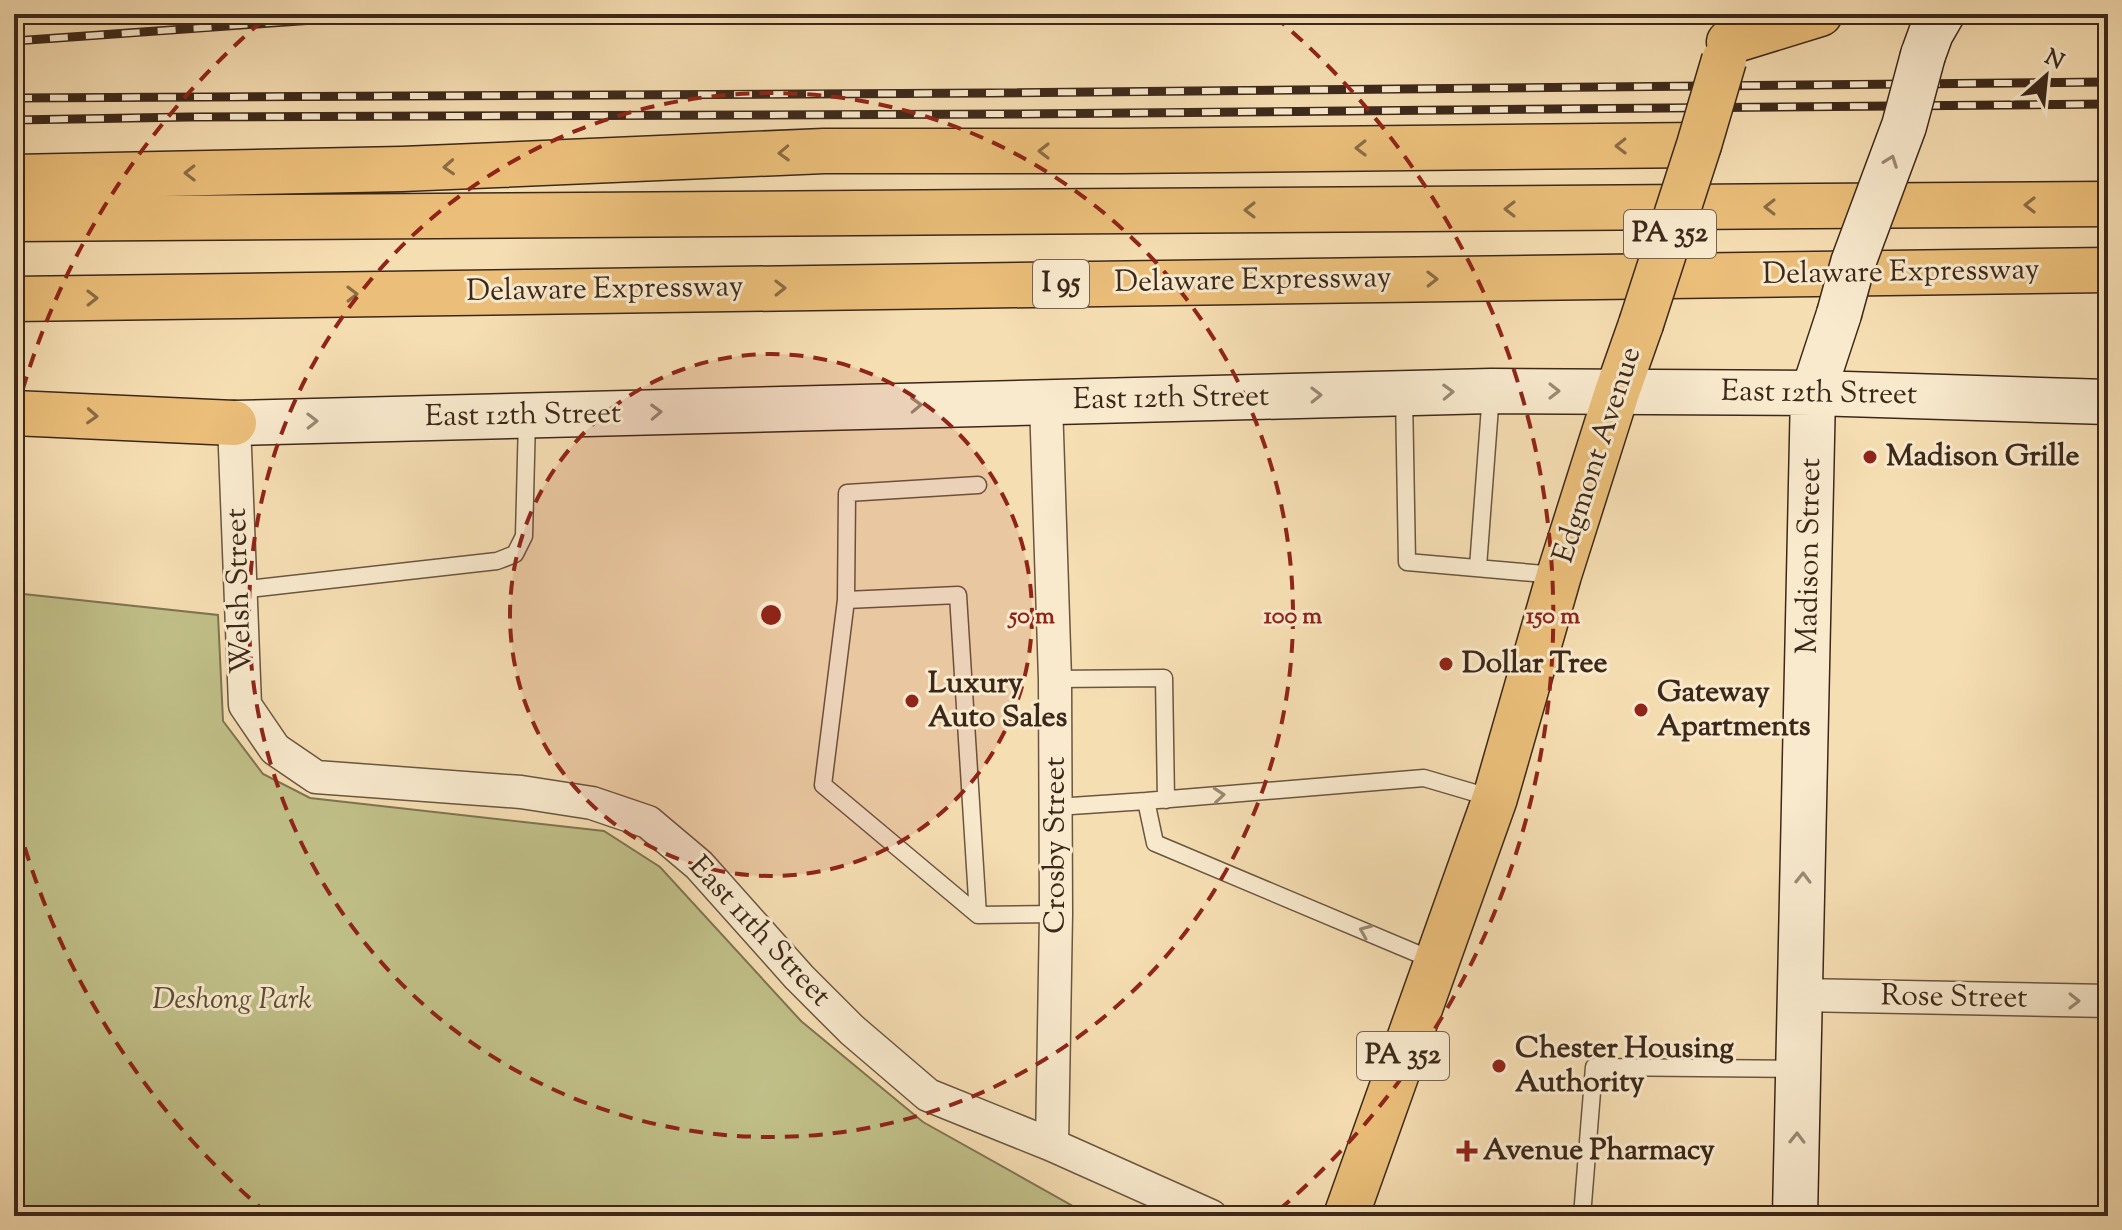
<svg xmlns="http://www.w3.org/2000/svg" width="2122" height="1230" font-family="'Sorts Mill Goudy',serif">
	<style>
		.green { fill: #c1c089; stroke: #7e7452; stroke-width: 2 }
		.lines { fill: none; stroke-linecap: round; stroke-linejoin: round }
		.lane-casing { stroke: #6a5640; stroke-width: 19 }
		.street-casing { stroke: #6a5640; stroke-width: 35 }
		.secondary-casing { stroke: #3c281a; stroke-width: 47 }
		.primary-casing { stroke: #3c281a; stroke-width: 47 }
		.highway-casing { stroke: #3c281a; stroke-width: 47 }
		.lane { stroke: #f9eace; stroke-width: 16 }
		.street { stroke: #f9eace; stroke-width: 32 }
		.secondary { stroke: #f9eace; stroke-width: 44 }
		.primary { stroke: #ebbf7a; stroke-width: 44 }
		.highway { stroke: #ebbf7a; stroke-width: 44 }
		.rail-casing { stroke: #3c281a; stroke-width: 9 }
		.rail { stroke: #f9eace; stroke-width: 6; stroke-dasharray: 18; stroke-linecap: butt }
		.secondary-bridge-casing { stroke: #3c281a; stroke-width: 47; stroke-linecap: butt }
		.primary-bridge-casing { stroke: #3c281a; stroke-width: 47; stroke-linecap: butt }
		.secondary-bridge { stroke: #f9eace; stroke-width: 44 }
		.primary-bridge { stroke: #ebbf7a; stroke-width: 44 }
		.oneway { stroke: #8b6c45 }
		.oneway2 { stroke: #9a8974 }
		.ring { fill: none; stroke: #8f2418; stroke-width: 4; stroke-dasharray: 14 10 }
		.poi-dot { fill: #8f2418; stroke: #f9eace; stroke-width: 3 }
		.labels { text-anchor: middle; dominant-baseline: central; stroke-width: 6; stroke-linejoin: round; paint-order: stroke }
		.shield { fill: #f9eace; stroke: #756250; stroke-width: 2 }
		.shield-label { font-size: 28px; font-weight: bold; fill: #3c281a }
		.street-label { font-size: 30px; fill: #3c281a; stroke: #f9eace }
		.poi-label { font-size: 30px; font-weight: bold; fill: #3c281a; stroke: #f9eace; text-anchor: start }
		.park-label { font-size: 30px; font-style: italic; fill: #5d4e36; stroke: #f9eace }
		.centre { fill: #8f2418; stroke: #f9eace; stroke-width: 4 }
		.ring-label { font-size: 24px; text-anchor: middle; font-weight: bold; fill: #8f2418; stroke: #f9eace; stroke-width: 6; stroke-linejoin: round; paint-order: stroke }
	</style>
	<rect width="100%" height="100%" fill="#f6deb3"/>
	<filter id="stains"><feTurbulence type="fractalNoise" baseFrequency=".0025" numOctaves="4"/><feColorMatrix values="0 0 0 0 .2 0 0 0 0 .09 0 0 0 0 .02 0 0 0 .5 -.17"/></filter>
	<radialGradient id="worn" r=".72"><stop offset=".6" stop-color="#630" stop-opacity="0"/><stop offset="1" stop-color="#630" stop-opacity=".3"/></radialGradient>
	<path class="green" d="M 14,593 L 218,615 L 223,721 L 263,774 L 310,798 L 604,831 L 660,867 L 801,1021 L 923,1122 L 1073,1206 L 1096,1216 L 14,1216 Z"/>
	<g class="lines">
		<defs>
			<path id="lane" d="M 1404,395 L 1407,562 L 1556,575
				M 1478,567 L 1491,393
				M 240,590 L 497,561 L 515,554 L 524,536 L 527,419
				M 846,600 L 847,493 L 978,485
				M 1055,679 L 1164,678 L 1166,800
				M 1056,807 L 1146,801
				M 978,915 L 823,785 L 846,600 L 958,595 L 978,915 L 1056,914
				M 1435,961 L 1155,843 L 1146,801 L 1424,778 L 1492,798
				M 1582,1216 L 1594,1067 L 1795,1069"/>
			<path id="street" d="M 1046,402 L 1055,679 L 1056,914 L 1052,1145
				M 234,423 L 245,705 L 275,749 L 316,777 L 521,792 L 592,803 L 648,822 L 699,865 L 799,977 L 852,1030 L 928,1095 L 1052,1145 L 1211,1216
				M 1800,995 L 2108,1001"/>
			<path id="secondary" d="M 1923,55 L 1931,33 L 1942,14
				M 234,423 L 1491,391 L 1813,393 L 2108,402
				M 1795,1216 L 1813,393 L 1839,314"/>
			<path id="primary" d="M 1729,42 L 1820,14
				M 1346,1216 L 1495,798 L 1559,575 L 1617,392 L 1641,324"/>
			<path id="highway" d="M 14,177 L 402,169 L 824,151 L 1122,151 L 1699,145
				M 14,219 L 2108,204
				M 14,299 L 2108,270
				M 14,413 L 234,423"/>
		</defs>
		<use href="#lane" class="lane-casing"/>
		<use href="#street" class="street-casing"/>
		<use href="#secondary" class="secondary-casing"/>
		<use href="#primary" class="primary-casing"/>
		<use href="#highway" class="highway-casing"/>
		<use href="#lane" class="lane"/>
		<use href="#street" class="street"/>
		<use href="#secondary" class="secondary"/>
		<use href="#primary" class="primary"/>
		<use href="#highway" class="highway"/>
		<defs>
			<path id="rail" d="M 14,41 L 356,17
				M 14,98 L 991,93 L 2108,82
				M 14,120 L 190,117 L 1013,114 L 2108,104"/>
		</defs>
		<use href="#rail" class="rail-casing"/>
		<use href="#rail" class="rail"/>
		<defs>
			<path id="secondary-bridge" d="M 1839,314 L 1853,263 L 1904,126 L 1923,55"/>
			<path id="primary-bridge" d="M 1641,324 L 1699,145 L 1724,60"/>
		</defs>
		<use href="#secondary-bridge" class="secondary-bridge-casing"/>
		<use href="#primary-bridge" class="primary-bridge-casing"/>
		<use href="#secondary-bridge" class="secondary-bridge"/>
		<use href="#primary-bridge" class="primary-bridge"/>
	</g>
	<defs><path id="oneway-chevron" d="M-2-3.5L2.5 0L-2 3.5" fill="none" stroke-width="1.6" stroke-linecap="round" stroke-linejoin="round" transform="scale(2)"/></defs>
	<g class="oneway">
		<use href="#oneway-chevron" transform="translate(1621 146) rotate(179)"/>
		<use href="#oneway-chevron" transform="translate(1361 148) rotate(179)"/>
		<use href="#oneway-chevron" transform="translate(1044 151) rotate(180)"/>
		<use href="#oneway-chevron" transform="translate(784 153) rotate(178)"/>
		<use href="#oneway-chevron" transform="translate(449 167) rotate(177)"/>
		<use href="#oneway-chevron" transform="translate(190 173) rotate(179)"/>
		<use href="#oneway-chevron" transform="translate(2030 205) rotate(180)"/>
		<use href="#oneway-chevron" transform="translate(1770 207) rotate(180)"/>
		<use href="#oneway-chevron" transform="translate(1510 209) rotate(180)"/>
		<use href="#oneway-chevron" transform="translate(1250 210) rotate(180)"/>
		<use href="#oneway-chevron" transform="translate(1432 279) rotate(-1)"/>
		<use href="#oneway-chevron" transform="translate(780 288) rotate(-1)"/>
		<use href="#oneway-chevron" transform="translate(352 294) rotate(-1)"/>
		<use href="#oneway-chevron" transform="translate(92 298) rotate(-1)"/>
		<use href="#oneway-chevron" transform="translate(92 416) rotate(3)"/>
	</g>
	<g class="oneway2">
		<use href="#oneway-chevron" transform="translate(1891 161) rotate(-70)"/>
		<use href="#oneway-chevron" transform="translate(1554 391)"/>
		<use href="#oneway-chevron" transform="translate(1448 392) rotate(-2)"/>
		<use href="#oneway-chevron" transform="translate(1316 395) rotate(-1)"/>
		<use href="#oneway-chevron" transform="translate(916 405) rotate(-2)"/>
		<use href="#oneway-chevron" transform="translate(656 412) rotate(-2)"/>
		<use href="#oneway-chevron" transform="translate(312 421) rotate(-1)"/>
		<use href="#oneway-chevron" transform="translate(1219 795) rotate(-5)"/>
		<use href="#oneway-chevron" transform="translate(1803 878) rotate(-89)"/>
		<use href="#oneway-chevron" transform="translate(1365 931) rotate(-157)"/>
		<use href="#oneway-chevron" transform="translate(2074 1001) rotate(1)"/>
		<use href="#oneway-chevron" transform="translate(1797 1138) rotate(-89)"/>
	</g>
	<circle cx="771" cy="615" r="261" fill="#8f2418" fill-opacity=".12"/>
	<g class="ring">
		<circle cx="771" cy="615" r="261"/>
		<circle cx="771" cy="615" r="522"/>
		<path d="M268 1214A782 782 0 0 1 16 817M16 413A782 782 0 0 1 268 16M1274 16A782 782 0 0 1 1274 1214"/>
	</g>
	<g class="poi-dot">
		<circle cx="1870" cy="457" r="8"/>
		<circle cx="1446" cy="664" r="8"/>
		<circle cx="912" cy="701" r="8"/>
		<circle cx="1641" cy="710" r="8"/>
		<circle cx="1499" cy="1066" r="8"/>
		<path d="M1463 1139h8v8h8v8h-8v8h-8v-8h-8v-8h8z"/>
	</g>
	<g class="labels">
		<g class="shield">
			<rect x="1624" y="210" width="92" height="48" rx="6"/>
			<rect x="1033" y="260" width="56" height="48" rx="6"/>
			<rect x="1357" y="1032" width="92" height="48" rx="6"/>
		</g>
		<g class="shield-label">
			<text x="1670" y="234">PA 352</text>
			<text x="1061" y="284">I 95</text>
			<text x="1403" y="1056">PA 352</text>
		</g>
		<g class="street-label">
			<text transform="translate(1901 273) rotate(-1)">Delaware Expressway</text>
			<text transform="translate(1253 281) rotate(-1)">Delaware Expressway</text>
			<text transform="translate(605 290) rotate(-1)">Delaware Expressway</text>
			<text transform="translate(1819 394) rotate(1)">East 12th Street</text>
			<text transform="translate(1171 399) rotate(-1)">East 12th Street</text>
			<text transform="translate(523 416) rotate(-1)">East 12th Street</text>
			<text transform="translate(1598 455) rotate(-72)">Edgmont Avenue</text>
			<text transform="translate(1810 556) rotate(-89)">Madison Street</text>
			<text transform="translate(240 591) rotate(-92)">Welsh Street</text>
			<text transform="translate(1056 845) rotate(-90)">Crosby Street</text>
			<text transform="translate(759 932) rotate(47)">East 11th Street</text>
			<text transform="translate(1954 998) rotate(1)">Rose Street</text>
		</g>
		<g class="poi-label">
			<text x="1886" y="457">Madison Grille</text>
			<text x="1462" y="664">Dollar Tree</text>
			<text x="928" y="684">Luxury<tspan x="928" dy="34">Auto Sales</tspan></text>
			<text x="1657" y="693">Gateway<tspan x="1657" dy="34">Apartments</tspan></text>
			<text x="1515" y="1049">Chester Housing<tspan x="1515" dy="34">Authority</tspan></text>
			<text x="1483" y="1151">Avenue Pharmacy</text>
		</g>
		<g class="park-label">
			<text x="232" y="1000">Deshong Park</text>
		</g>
	</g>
	<circle cx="771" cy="615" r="12" class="centre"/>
	<g class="ring-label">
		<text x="1032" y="623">50 m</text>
		<text x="1293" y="623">100 m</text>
		<text x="1553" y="623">150 m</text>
	</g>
	<rect width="2122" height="1230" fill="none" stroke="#f6deb3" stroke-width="48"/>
	<rect x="16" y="16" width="2090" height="1198" fill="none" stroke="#3c281a" stroke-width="4"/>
	<rect x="24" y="24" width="2074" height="1182" fill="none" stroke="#3c281a" stroke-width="2"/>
	<g transform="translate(2046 76) rotate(27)" stroke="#f9eace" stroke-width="6" paint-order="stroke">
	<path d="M0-6L14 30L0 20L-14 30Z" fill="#3c281a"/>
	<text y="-12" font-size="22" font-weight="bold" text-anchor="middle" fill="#3c281a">N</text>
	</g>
	<rect width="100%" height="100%" filter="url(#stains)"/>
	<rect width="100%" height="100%" fill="url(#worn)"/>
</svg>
